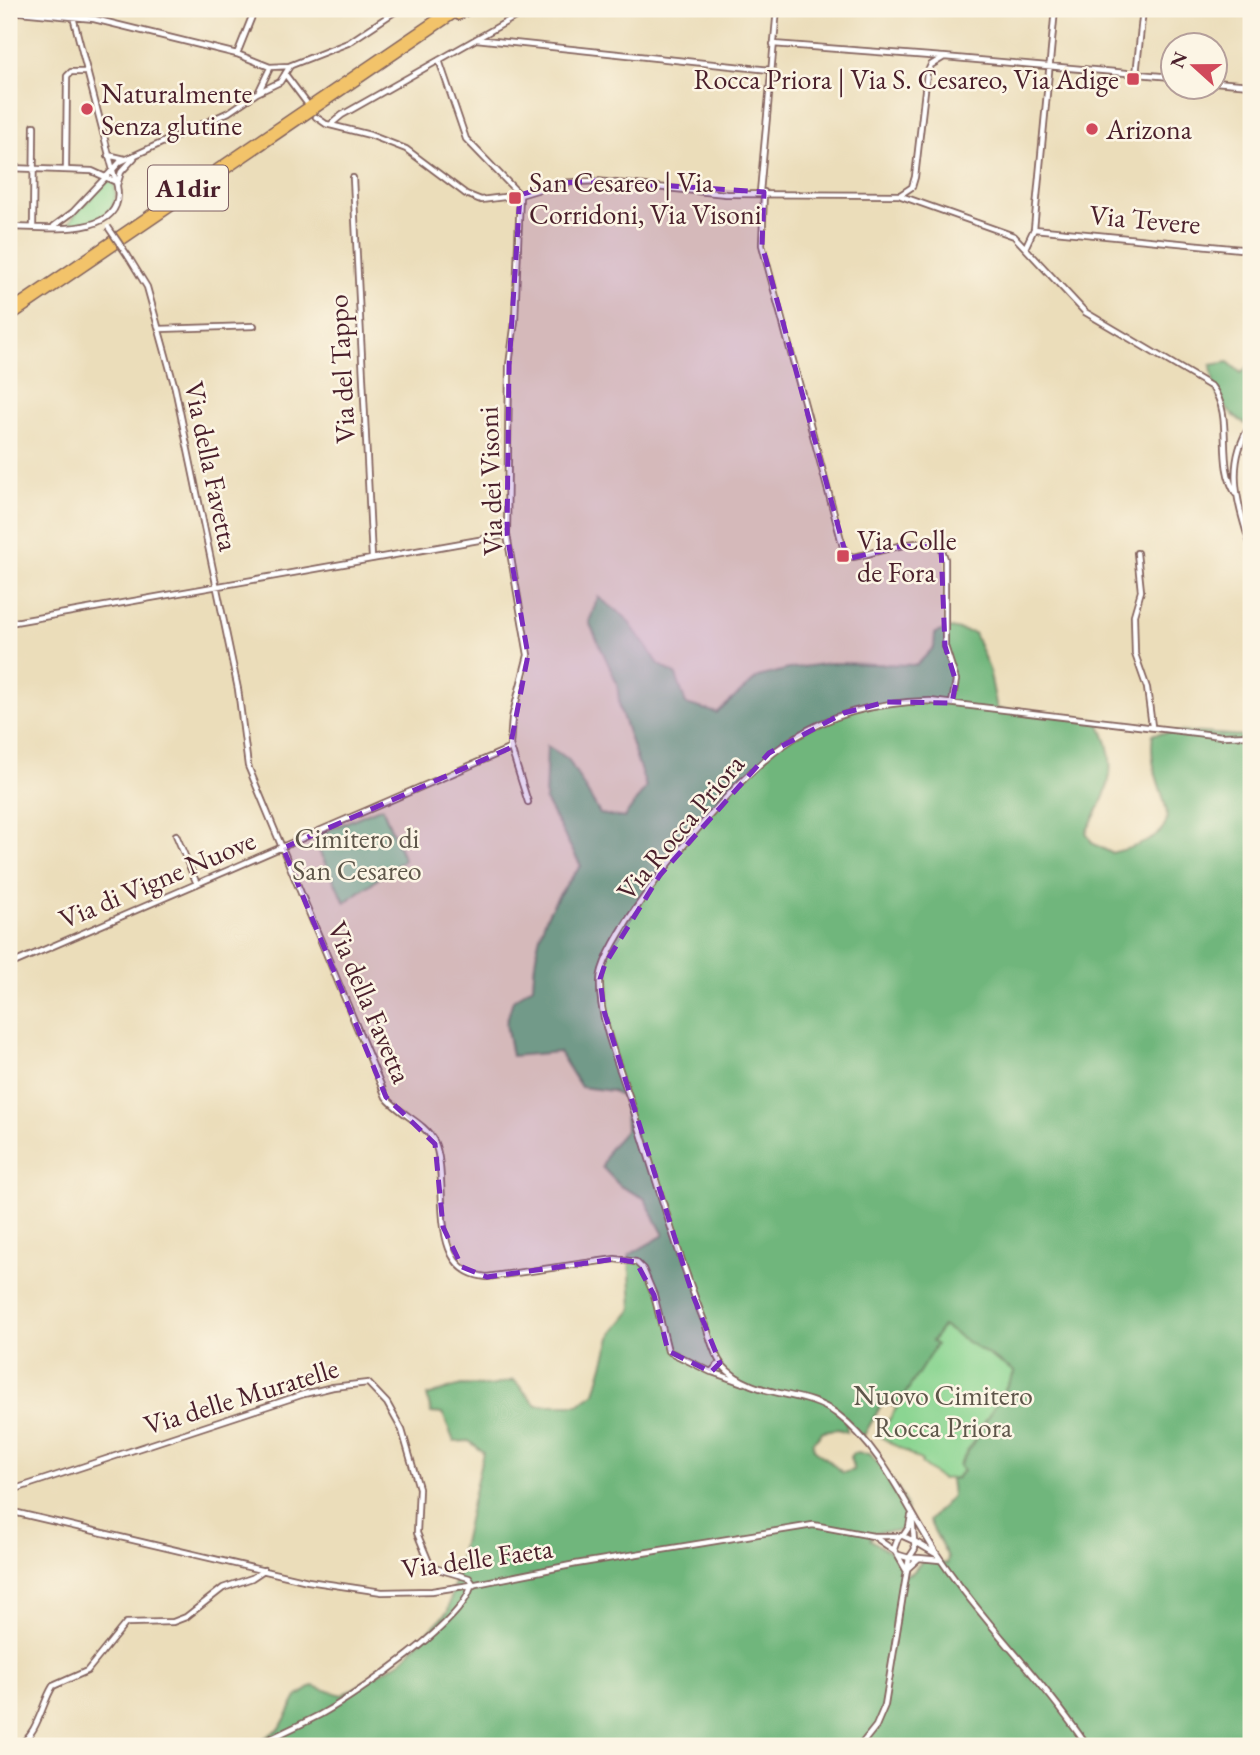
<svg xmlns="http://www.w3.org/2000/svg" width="1260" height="1755" font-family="'EB Garamond',serif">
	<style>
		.green { fill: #8bd592; stroke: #6a7a5e; stroke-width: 2 }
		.forest { fill: #70b67c; stroke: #5d6a54; stroke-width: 2; fill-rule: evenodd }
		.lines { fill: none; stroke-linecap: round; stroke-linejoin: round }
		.minor-casing { stroke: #82625d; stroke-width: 8 }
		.highway-casing { stroke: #82625d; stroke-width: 10 }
		.minor { stroke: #fff; stroke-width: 4.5 }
		.highway { stroke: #f2c36a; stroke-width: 7 }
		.minor-bridge-casing { stroke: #82625d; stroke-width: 8; stroke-linecap: butt }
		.minor-bridge { stroke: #fff; stroke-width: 4.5 }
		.marked { fill: #7b2cbf; fill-opacity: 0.2; stroke: #7b2cbf; stroke-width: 5; stroke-dasharray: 14 9; stroke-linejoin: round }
		.poi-dot { fill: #d1495b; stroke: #fcf5e5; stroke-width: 2.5 }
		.labels { text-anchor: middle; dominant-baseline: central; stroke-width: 5; stroke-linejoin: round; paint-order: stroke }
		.shield { fill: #fcf5e5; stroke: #7f5f63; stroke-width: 2 }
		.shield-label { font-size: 26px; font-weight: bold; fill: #4a1f2b }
		.poi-label { font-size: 28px; fill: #4a1f2b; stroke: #fcf5e5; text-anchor: start }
		.street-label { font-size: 28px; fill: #4a1f2b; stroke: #fcf5e5 }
		.park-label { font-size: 28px; fill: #5e564a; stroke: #fcf5e5 }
	</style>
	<rect width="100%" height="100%" fill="#fcf5e5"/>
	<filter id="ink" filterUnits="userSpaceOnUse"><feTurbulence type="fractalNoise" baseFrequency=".0143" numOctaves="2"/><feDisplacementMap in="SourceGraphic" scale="14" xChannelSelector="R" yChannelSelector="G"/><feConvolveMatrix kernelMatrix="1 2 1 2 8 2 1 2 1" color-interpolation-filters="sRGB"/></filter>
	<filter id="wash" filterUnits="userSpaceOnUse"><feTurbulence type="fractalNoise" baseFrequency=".00686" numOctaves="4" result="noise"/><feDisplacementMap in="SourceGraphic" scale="28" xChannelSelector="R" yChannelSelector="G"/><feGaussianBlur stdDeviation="1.57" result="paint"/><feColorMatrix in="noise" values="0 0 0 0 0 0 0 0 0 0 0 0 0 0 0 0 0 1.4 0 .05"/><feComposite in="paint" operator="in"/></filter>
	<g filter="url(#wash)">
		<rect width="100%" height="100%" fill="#ebddba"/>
		<path class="green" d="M 108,180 L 114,182 C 122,213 97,227 68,225 L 75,214 Z
			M 382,807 L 404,860 L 345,902 L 312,837 Z
			M 943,1326 L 1015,1372 L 959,1465 L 963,1470 L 957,1478 L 941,1479 L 921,1464 L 922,1461 L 879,1436 L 935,1346 L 932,1341 Z"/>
		<path class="forest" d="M 1228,362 L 1241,373 L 1251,364 L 1251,428 C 1221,407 1215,402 1211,365 Z
			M 598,597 L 625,617 L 659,664 L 676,675 L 686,704 L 717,713 L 758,677 L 789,669 L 830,663 L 917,665 L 934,647 L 935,633 L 951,628 L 974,633 L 989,669 L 997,709 L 1097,720 C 1122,765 1109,791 1086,832 L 1092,843 L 1111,853 C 1212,830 1143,798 1153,734 C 1187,729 1218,736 1251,736 L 1251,1746 L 252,1746 L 280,1728 L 297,1697 L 313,1686 L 342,1695 L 401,1661 L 448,1611 L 483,1452 L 469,1441 L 454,1442 L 443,1414 L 431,1413 L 427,1396 L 461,1385 L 491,1386 L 514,1380 L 536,1405 L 578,1405 L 595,1393 L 612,1334 L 632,1309 L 629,1255 L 664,1235 L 644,1198 L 620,1186 L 602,1167 L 609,1149 L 626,1130 L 625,1099 L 612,1091 L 581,1087 L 559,1052 L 512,1056 L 506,1024 L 513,1000 L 533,986 C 536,931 545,909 581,866 L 545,800 L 547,746 L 568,759 L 600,814 L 624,818 L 646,787 L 620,709 L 617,683 L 589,622 ZM 943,1326 L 1015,1372 L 959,1466 L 963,1471 L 957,1478 L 950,1479 L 952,1496 L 929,1521 L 948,1557 L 947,1564 L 923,1560 L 912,1573 L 904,1575 L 895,1556 L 870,1539 L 876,1532 L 899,1531 L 908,1521 C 909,1494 885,1473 870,1454 L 853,1453 L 850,1457 L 854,1470 L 843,1473 L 814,1449 L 813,1442 L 823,1431 L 838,1429 L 847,1432 L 846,1422 L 863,1437 L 883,1402 L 897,1407 L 936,1345 L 932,1341 Z"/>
	</g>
	<g filter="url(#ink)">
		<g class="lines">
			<defs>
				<path id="minor" d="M 61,9 L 70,15
					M 9,11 L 94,19 L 237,54 L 270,67 L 289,66 L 348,43 L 399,9
					M 476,39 L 770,70
					M 773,44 L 943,57
					M 237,54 L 255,9
					M 439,60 L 466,139 L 519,194
					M 285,74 L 306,102
					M 1136,75 L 1143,9
					M 1214,82 L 1251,85
					M 259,91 L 270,68
					M 316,117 L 326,124 L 370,135 L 406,149 L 466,194 L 481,200 L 520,195 L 560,183 L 596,181 L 726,194 L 900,195 L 912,187 L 915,177 L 927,73 L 931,65 L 944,57 L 1172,77
					M 330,125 L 342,115 L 529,9
					M 108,155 L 125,159
					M 9,168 L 92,171 L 114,181
					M 66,170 L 67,76 L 71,72 L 85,72
					M 353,178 L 372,558
					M 117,185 L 121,172 L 134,158
					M 760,192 L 777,9
					M 764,192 L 762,245 L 843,547 L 847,554 L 853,557 C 875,554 922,534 941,547 L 945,559 L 945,646 L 956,680 L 952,703
					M 520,195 L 515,321 L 509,365 L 507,535 L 528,655 L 512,718 L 510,745 L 528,802
					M 901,196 L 1014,236 L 1085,312 L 1212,387 C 1235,417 1215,461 1236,494
					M 54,226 L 73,212 L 120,162 L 229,112 L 257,93 L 280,82 L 290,66
					M 9,227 C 42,227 127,240 117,186 L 71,9
					M 33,227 L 34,126
					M 1034,229 L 1251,250
					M 1026,246 L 1034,229 L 1055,9
					M 128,256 L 147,287 L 175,388 L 238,689 L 248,766 L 386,1097 C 399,1114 424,1122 434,1141 C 452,1179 423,1272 487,1277 L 615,1259 L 636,1262 L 643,1269 L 654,1295 L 668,1351 L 711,1372 L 720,1363
					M 159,329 L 254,326
					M 1251,424 C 1224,465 1238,504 1251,547
					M 1137,553 L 1141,591 L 1134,615 L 1135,654 L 1147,688 L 1152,726
					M 9,623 L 507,535
					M 176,835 L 197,884
					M 9,965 L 511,748
					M 712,1372 L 743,1383
					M 9,1491 L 304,1394 L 333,1387 L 368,1383 L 387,1403 L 402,1430 L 419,1488 L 417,1533 L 431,1567 L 469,1578 L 474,1585
					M 9,1511 L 308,1581 L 382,1592 L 432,1591 L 471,1585 L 576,1564 L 813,1525 L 873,1536 L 903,1536 L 914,1541 L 915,1549 L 909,1558 L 899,1555
					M 912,1515 L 914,1541 L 936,1554
					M 873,1536 L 895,1551
					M 903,1536 L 909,1527 L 911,1516
					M 898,1538 L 894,1549 L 906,1570
					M 908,1568 L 919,1558 L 940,1560
					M 18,1746 C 39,1732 41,1705 53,1686 L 87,1671 L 126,1623 L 173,1622 L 186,1617 L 223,1588 L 252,1578 L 264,1570
					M 255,1746 C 277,1735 301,1725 323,1713 C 354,1696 467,1620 471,1585
					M 860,1746 L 876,1726 L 885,1705 L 909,1558 L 919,1558
					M 1087,1746 C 1044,1681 987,1627 943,1563 C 909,1515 886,1451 837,1414 C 803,1388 753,1400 722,1365 C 714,1355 710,1338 706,1326 C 677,1254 656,1178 632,1105 C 620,1067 599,1022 600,982 C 600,949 667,865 689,839 C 763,754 810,704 930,701 L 1222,736 L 1251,735"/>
				<path id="highway" d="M 458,16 L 472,9
					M 9,310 L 451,9
					M 9,318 L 462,9"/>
			</defs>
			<use href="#minor" class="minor-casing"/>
			<use href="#highway" class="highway-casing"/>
			<use href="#minor" class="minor"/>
			<use href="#highway" class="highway"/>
			<defs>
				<path id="minor-bridge" d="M 108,227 L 128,256"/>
			</defs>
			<use href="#minor-bridge" class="minor-bridge-casing"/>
			<use href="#minor-bridge" class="minor-bridge"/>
		</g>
	</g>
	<path class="marked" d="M 596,181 L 764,192 L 762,245 L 847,559 L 902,546 L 941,547 L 945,646 L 956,682 L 952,703 L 886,702 L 844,713 L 769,753 L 660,875 L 605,964 L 600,979 L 604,1011 L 692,1293 L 720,1363 L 711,1372 L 668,1351 L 654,1295 L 636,1262 L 615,1259 L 487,1277 L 462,1267 L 443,1227 L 435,1144 L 386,1097 L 283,848 L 510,748 L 528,655 L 507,535 L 509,365 L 520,195 L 560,183 Z"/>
	<g class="poi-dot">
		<rect x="1126" y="72" width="14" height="14" rx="3.5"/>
		<circle cx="87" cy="109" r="7"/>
		<circle cx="1092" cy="129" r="7"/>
		<rect x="508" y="191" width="14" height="14" rx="3.5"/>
		<rect x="836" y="549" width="14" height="14" rx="3.5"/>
	</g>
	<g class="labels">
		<rect class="shield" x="148" y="165.5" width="80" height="45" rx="5"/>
		<g class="shield-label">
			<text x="188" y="188">A1dir</text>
		</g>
		<g class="poi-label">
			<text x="1119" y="79" text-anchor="end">Rocca Priora | Via S. Cesareo, Via Adige</text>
			<text x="101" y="93">Naturalmente<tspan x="101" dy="32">Senza glutine</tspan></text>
			<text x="1106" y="129">Arizona</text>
			<text x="529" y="182">San Cesareo | Via<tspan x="529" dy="32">Corridoni, Via Visoni</tspan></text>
			<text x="857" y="540">Via Colle<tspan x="857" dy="32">de Fora</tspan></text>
		</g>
		<g class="street-label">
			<text transform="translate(1145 219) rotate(5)">Via Tevere</text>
			<text transform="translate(341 369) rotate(-93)">Via del Tappo</text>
			<text transform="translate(212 466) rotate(78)">Via della Favetta</text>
			<text transform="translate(490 481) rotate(-92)">Via dei Visoni</text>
			<text transform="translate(680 827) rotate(-50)">Via Rocca Priora</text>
			<text transform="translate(157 879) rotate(-23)">Via di Vigne Nuove</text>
			<text transform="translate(370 1002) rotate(67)">Via della Favetta</text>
			<text transform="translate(241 1396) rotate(-17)">Via delle Muratelle</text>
			<text transform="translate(477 1558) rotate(-8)">Via delle Faeta</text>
		</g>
		<g class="park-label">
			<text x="357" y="838">Cimitero di<tspan x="357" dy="32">San Cesareo</tspan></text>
			<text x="943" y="1395">Nuovo Cimitero<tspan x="943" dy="32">Rocca Priora</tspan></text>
		</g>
	</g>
	<rect width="1260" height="1755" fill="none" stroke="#fcf5e5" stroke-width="35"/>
	<g transform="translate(1194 66) rotate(291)"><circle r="33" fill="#fcf5e5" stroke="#b59f9b" stroke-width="2"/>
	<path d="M0-5L12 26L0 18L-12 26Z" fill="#d1495b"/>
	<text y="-10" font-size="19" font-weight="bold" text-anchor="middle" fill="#4a1f2b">N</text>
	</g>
</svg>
